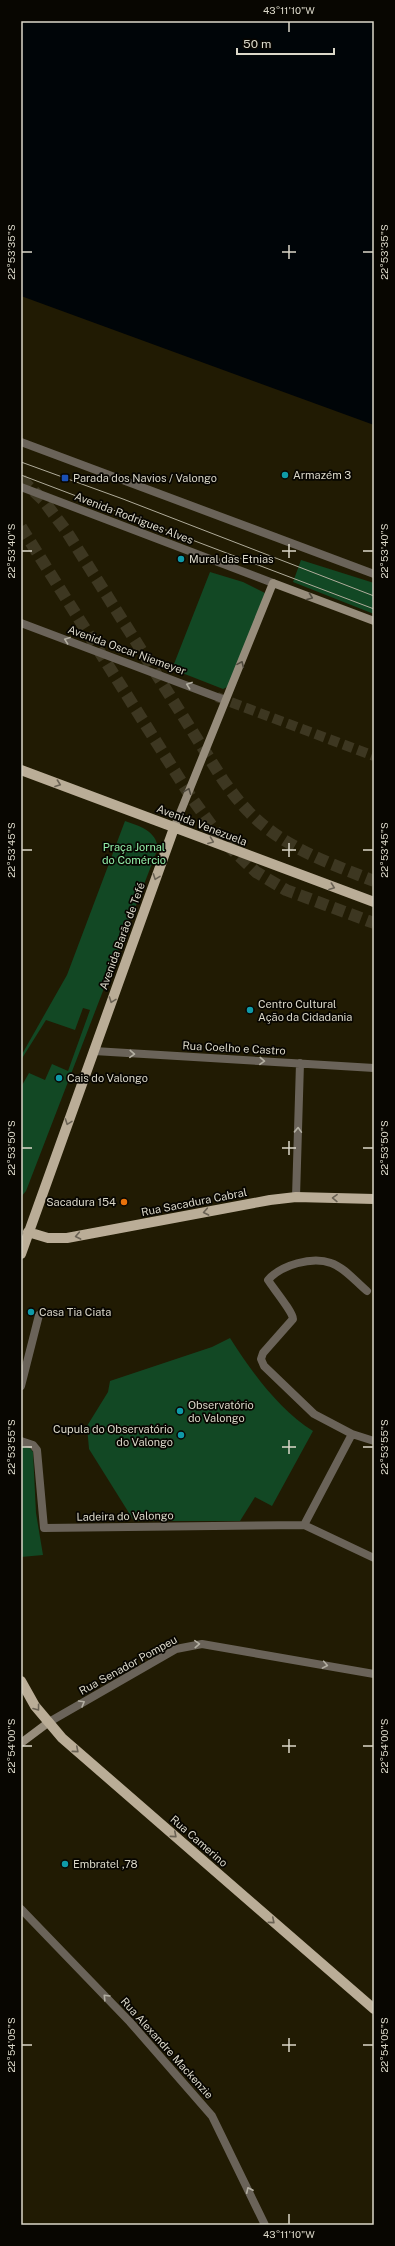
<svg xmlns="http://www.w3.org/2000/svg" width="395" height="2246" font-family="'Public Sans',sans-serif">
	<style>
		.green { fill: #124824 }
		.water { fill: #000508 }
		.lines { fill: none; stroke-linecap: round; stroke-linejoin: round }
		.primary-tunnel { stroke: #3d3721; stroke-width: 10; stroke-dasharray: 10 5; stroke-linecap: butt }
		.highway-tunnel { stroke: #3d3721; stroke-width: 12; stroke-dasharray: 12 6; stroke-linecap: butt }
		.street { stroke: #6a6359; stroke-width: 8 }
		.secondary { stroke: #978d7c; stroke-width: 8 }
		.primary { stroke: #baad97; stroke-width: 10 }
		.tram { stroke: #b0ac9b; stroke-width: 1 }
		.oneway { stroke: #504a3e }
		.oneway2 { stroke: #b3afa2 }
		.oneway3 { stroke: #6a6254 }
		.ticks { fill: none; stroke: #dbd8c9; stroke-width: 1.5 }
		.culture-dot { fill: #0f9aa8; stroke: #080601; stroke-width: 1.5 }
		.transit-dot { fill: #1a4fb4; stroke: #080601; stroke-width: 1.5 }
		.food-dot { fill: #e8710a; stroke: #080601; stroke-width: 1.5 }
		.labels { text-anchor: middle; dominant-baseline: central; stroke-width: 3.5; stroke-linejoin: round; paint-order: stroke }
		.poi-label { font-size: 11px; fill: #dbd8c9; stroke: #080601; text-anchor: start }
		.street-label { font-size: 11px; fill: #dbd8c9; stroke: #080601 }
		.park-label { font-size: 11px; fill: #92efa9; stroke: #080601 }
		.neatline { fill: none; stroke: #dbd8c9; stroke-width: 1.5 }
		.ticks-label { font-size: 10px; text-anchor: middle; fill: #dbd8c9 }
	</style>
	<rect width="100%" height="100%" fill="#211b03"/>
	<path class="green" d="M 301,560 L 374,583 L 374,614 L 293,582 Z
		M 210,572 L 243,582 L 265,593 L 229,686 L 223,689 L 172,669 Z
		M 125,821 C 140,826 156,831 158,848 L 26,1191 L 21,1197 L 21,1087 L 29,1073 L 45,1080 L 52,1064 L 68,1071 L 90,1010 L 83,1008 L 75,1030 L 46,1020 L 21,1060 L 21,1056 L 67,975 Z
		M 230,1338 C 251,1371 279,1410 313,1431 L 272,1506 L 255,1497 L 240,1521 L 134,1521 L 89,1449 L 87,1426 L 108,1392 L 110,1381 L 212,1347 Z
		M 21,1445 L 29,1447 L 33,1452 L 36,1513 L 43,1555 L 21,1557 Z"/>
	<path class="water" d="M 21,21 L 374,21 L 374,425 L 21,296 Z"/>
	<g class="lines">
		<path class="primary-tunnel" d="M 217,697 L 374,756"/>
		<path class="highway-tunnel" d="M 21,479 L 43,500 L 67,532 L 223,780 C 231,791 239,802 248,811 C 282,847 329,863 374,881
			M 21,527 L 191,797 L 222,840 L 256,872 L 286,890 L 374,923"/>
		<path class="street" d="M 21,442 L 374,574
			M 21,487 L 273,583
			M 21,623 L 225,700
			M 94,1051 L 374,1068
			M 296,1197 L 300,1063
			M 367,1291 C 357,1283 344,1267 331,1263 C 312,1256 281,1265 268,1280 C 273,1288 293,1312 293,1319 L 263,1353 L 261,1359 L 264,1366 L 314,1414 L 352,1434 L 374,1441
			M 21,1386 L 39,1315
			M 21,1441 L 33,1445 L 37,1450 L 44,1528 L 304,1525 L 374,1558
			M 304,1525 L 352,1434
			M 49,1722 L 176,1649 L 202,1644 L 374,1674
			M 21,1909 L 130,2022 L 212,2116 L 265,2225"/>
		<path class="secondary" d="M 174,828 L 273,583 L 374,621
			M 21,1743 L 49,1722"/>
		<path class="primary" d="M 21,770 L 374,902
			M 28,1232 L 48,1238 L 67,1238 L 270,1200 L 296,1197 L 374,1199
			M 21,1254 L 174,828
			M 21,1681 L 35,1706 L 62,1738 L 374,2009"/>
		<path class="tram" d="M 21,462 L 123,499 L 374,596
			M 21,475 L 374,609"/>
	</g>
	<defs><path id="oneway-chevron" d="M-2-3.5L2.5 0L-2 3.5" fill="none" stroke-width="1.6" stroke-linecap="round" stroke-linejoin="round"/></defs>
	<g class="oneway">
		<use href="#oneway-chevron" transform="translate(310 597) rotate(21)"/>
		<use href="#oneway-chevron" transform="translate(241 664) rotate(-66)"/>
		<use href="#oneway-chevron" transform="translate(188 791) rotate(-69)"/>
	</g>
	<g class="oneway2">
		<use href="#oneway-chevron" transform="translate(67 640) rotate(-160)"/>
		<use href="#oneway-chevron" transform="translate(189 685) rotate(-160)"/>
		<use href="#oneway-chevron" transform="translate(132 1054) rotate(3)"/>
		<use href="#oneway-chevron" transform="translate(262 1061) rotate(3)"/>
		<use href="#oneway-chevron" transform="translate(298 1130) rotate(-88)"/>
		<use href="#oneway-chevron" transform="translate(197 1644) rotate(-3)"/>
		<use href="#oneway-chevron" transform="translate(325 1665) rotate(10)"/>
		<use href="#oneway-chevron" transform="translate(82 1703) rotate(-30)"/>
		<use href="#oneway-chevron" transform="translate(106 1997) rotate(-134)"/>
		<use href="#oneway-chevron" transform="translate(249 2190) rotate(-115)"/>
	</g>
	<g class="oneway3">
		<use href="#oneway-chevron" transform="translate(58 784) rotate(20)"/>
		<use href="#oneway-chevron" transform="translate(211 841) rotate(21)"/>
		<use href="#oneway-chevron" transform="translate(156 877) rotate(110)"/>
		<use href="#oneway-chevron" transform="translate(332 887) rotate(20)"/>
		<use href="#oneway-chevron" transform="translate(112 1000) rotate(110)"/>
		<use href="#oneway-chevron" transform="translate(68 1122) rotate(110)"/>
		<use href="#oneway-chevron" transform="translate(335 1198) rotate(-179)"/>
		<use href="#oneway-chevron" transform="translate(206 1212) rotate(169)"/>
		<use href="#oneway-chevron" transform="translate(78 1236) rotate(169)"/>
		<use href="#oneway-chevron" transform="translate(37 1708) rotate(53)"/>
		<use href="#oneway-chevron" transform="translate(76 1750) rotate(41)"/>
		<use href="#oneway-chevron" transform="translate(174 1835) rotate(41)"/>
		<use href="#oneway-chevron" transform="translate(272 1921) rotate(41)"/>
	</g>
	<path class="ticks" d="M 289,22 L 289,32M 289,245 L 289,259M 22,252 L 32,252M 282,252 L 296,252M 363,252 L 373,252M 289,544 L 289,558M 22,551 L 32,551M 282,551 L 296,551M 363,551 L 373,551M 289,843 L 289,857M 22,850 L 32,850M 282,850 L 296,850M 363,850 L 373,850M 289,1141 L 289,1155M 22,1148 L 32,1148M 282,1148 L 296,1148M 363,1148 L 373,1148M 289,1440 L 289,1454M 22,1447 L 32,1447M 282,1447 L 296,1447M 363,1447 L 373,1447M 289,1739 L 289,1753M 22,1746 L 32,1746M 282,1746 L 296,1746M 363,1746 L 373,1746M 289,2038 L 289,2052M 22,2045 L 32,2045M 282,2045 L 296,2045M 363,2045 L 373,2045M 289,2214 L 289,2224"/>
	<g class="culture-dot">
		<circle cx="285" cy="475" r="4"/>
		<circle cx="181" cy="559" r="4"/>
		<circle cx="250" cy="1010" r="4"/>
		<circle cx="59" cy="1078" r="4"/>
		<circle cx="31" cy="1312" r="4"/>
		<circle cx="180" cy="1411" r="4"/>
		<circle cx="181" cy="1435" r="4"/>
		<circle cx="65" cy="1864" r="4"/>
	</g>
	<rect class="transit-dot" x="61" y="474" width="8" height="8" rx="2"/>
	<circle class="food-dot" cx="124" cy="1202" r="4"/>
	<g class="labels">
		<g class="poi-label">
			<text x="293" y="475">Armazém 3</text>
			<text x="73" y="478">Parada dos Navios / Valongo</text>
			<text x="189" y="559">Mural das Etnias</text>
			<text x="258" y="1004">Centro Cultural<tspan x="258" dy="13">Ação da Cidadania</tspan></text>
			<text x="67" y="1078">Cais do Valongo</text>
			<text x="116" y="1202" text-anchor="end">Sacadura 154</text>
			<text x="39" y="1312">Casa Tia Ciata</text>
			<text x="188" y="1405">Observatório<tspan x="188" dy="13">do Valongo</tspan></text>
			<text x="173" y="1429" text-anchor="end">Cupula do Observatório<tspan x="173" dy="13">do Valongo</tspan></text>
			<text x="73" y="1864">Embratel ,78</text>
		</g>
		<g class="street-label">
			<text transform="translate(134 518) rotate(21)">Avenida Rodrigues Alves</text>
			<text transform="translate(127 650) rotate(20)">Avenida Oscar Niemeyer</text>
			<text transform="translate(202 825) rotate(21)">Avenida Venezuela</text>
			<text transform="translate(122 936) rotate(-70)">Avenida Barão de Tefé</text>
			<text transform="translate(234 1048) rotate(3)">Rua Coelho e Castro</text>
			<text transform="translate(194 1202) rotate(-11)">Rua Sacadura Cabral</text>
			<text transform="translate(125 1516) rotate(-1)">Ladeira do Valongo</text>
			<text transform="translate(128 1665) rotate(-29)">Rua Senador Pompeu</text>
			<text transform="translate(199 1841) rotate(41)">Rua Camerino</text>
			<text transform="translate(167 2048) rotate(48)">Rua Alexandre Mackenzie</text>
		</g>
		<g class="park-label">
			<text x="134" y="847">Praça Jornal<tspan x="134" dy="13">do Comércio</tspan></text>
		</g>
	</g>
	<rect width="395" height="2246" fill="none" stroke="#080601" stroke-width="44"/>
	<path d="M237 48v6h97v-6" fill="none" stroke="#dbd8c9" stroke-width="2"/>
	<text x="243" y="48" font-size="12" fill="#dbd8c9" stroke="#080601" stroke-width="3" paint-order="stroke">50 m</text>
	<rect x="22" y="22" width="351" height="2202" class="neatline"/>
	<g class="ticks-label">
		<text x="289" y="14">43°11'10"W</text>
		<text transform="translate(11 252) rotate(-90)" y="4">22°53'35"S</text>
		<text transform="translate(384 252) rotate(-90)" y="4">22°53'35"S</text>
		<text transform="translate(11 551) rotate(-90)" y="4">22°53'40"S</text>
		<text transform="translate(384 551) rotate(-90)" y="4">22°53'40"S</text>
		<text transform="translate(11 850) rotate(-90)" y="4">22°53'45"S</text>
		<text transform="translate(384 850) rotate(-90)" y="4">22°53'45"S</text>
		<text transform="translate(11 1148) rotate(-90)" y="4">22°53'50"S</text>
		<text transform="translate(384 1148) rotate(-90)" y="4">22°53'50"S</text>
		<text transform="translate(11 1447) rotate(-90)" y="4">22°53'55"S</text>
		<text transform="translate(384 1447) rotate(-90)" y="4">22°53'55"S</text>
		<text transform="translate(11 1746) rotate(-90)" y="4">22°54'00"S</text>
		<text transform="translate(384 1746) rotate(-90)" y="4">22°54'00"S</text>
		<text transform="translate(11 2045) rotate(-90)" y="4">22°54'05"S</text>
		<text transform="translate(384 2045) rotate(-90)" y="4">22°54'05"S</text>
		<text x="289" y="2238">43°11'10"W</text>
	</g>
</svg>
